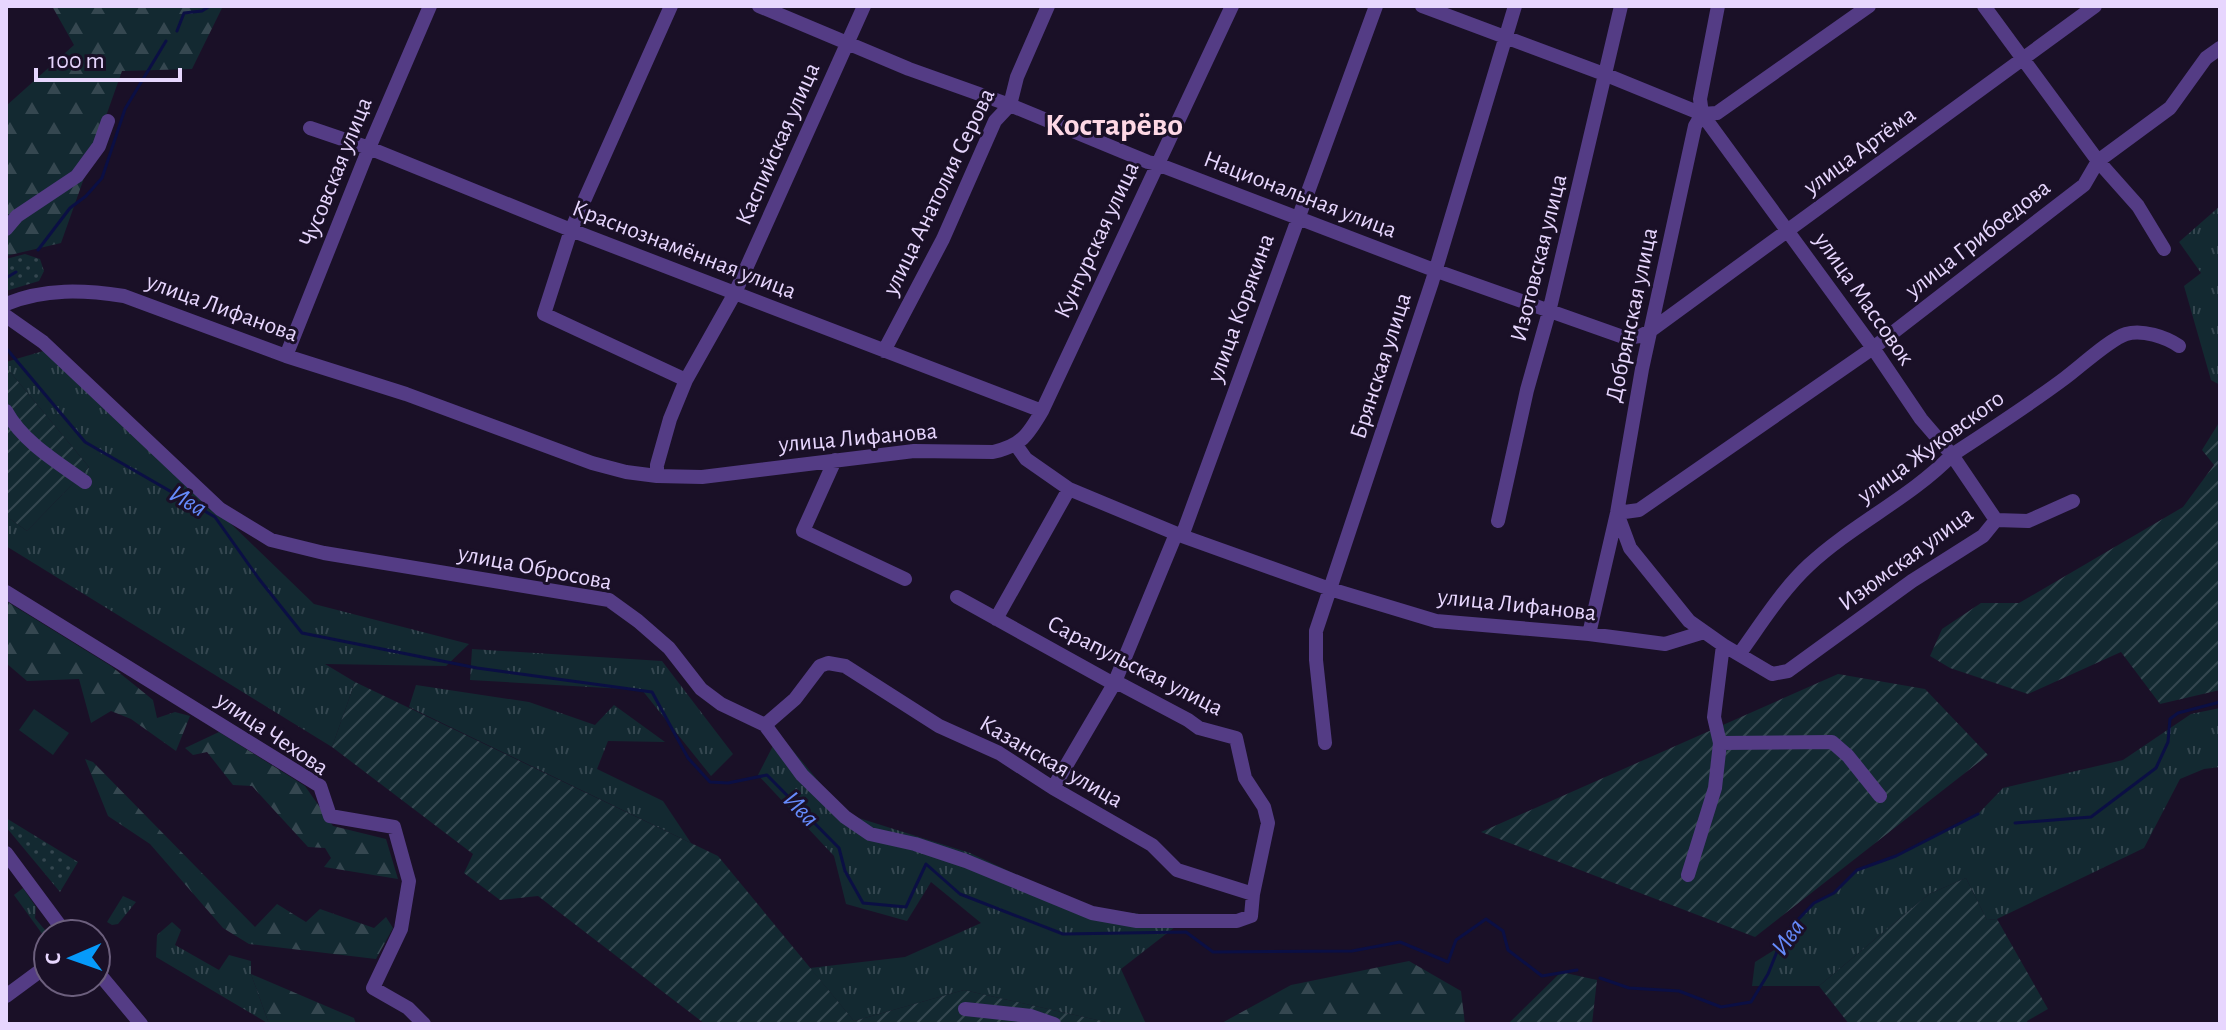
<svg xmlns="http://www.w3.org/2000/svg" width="2226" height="1030" font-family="'Alegreya Sans',sans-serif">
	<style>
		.grass { fill: url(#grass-tufts) }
		.forest { fill: url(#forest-firs) }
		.park { fill: url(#park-dots) }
		.garden { fill: url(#garden-furrows) }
		.pitch { fill: #132931 }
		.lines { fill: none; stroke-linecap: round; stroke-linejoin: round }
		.stream { stroke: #0b0f44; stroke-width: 3 }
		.minor { stroke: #543c85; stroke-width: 14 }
		.labels { text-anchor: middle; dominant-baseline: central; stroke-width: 6; stroke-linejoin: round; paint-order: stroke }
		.street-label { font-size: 24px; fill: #e7d6fe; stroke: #1a1027 }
		.water-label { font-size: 26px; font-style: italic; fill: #668bfc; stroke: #1a1027 }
		.district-label { font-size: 32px; font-weight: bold; fill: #fed8e5; stroke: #1a1027 }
	</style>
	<defs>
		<pattern id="grass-tufts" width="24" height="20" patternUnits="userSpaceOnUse" patternTransform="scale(2)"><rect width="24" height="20" fill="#132931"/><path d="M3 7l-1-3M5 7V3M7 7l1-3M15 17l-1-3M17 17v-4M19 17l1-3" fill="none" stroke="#354750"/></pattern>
		<pattern id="forest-firs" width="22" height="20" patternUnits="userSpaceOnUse" patternTransform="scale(2)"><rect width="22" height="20" fill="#132931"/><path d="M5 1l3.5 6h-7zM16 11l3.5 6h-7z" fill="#354750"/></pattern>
		<pattern id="park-dots" width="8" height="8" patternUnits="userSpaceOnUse" patternTransform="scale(2)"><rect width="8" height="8" fill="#132931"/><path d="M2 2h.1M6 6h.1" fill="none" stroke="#354750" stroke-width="1.8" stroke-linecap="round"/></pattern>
		<pattern id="garden-furrows" width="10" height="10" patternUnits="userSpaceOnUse" patternTransform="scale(2)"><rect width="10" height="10" fill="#132931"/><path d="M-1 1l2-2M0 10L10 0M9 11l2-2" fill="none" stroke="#354750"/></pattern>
	</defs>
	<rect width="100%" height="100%" fill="#1a1027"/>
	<path class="grass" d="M 2220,206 L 2220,385 L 2211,380 L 2184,286 L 2201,273 L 2179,242 Z
		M 50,349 L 314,604 L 469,644 L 446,666 L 325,664 L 355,682 L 332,747 L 6,546 L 6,516 L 27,531 L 89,467 L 6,367 L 6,362 Z
		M 472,649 L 662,661 L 733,754 L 711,776 L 642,690 L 470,680 Z
		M 416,685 L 529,702 L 595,725 L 614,705 L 665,742 L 608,741 L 597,769 L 663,801 L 691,843 L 409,707 Z
		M 2220,708 L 2220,767 L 2204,769 L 2180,779 L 2144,848 L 1997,919 L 1987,920 L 1966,878 L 1929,894 L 1819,986 L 1752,986 L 1755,962 L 1779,947 L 1784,934 L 1814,903 L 1834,893 L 1857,870 L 1896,856 L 1978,814 L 2003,788 L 2123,760 L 2191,714 Z
		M 779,734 L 846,814 L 970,853 L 1087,907 L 1184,920 L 1121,969 L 1146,1024 L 1115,1024 L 964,990 L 854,1021 L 810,968 L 905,957 L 981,923 L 931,882 L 907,921 L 846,904 L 834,856 L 758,775 Z
		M 23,888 L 36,907 L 35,918 L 45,930 L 54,931 L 56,934 L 48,934 L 48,942 L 14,895 Z
		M 123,896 L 136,902 L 118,924 L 112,925 L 107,922 Z
		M 172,922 L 181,930 L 175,945 L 219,970 L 229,955 L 251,961 L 251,974 L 269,1024 L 156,957 L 157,935 Z"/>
	<path class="forest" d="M 52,6 L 223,6 L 192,69 L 122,71 L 61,243 L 6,256 L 6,106 L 74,45 Z
		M 6,601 L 111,666 L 153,700 L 157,718 L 175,712 L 190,716 L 176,751 L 131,719 L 111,711 L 91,723 L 79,679 L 27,681 L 6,663 Z
		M 219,732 L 305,786 L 333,826 L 386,839 L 398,879 L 324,867 L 331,858 L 325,848 L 308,847 L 252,786 L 233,785 L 207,752 L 193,755 L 185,748 Z
		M 85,759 L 93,762 L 255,927 L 277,904 L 306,922 L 320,909 L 374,928 L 386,917 L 393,928 L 376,959 L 249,944 L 223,928 L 150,844 L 108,816 Z
		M 1409,961 L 1461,991 L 1465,1024 L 1220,1024 L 1291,985 Z
		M 251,974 L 354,1018 L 356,1024 L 269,1024 Z"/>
	<path class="park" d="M 25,254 L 40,259 L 44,271 L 39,281 L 6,291 L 6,259 Z
		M 6,818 L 78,862 L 60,892 L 6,827 Z"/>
	<path class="garden" d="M 6,367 L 89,467 L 27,531 L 6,516 Z
		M 2220,421 L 2220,690 L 2160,704 L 2121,652 L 2028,694 L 1950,668 L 1930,656 L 1942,629 L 1981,603 L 2019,603 L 2183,507 L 2214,465 L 2202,450 Z
		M 1838,674 L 1925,689 L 1988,755 L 1755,937 L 1481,832 Z
		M 355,682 L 718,856 L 854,1021 L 964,990 L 1115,1024 L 705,1024 L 538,896 L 500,900 L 464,873 L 473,854 L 332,747 Z
		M 1966,878 L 1987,920 L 1997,919 L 2048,1009 L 2027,1021 L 2028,1024 L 1849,1024 L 1819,986 L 1929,894 Z
		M 1561,972 L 1597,980 L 1592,1024 L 1508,1024 Z"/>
	<path class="pitch" d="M 34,709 L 69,733 L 53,755 L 19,730 Z"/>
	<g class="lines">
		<path class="stream" d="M 177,31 L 184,13 L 202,11 L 210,6
			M 38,250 L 70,208 L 86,196 L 102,178 L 125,109 L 166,41
			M 6,278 L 16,272
			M 6,348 L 85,442 L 215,517 L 259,579 L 302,633 L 477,668 L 652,692 L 688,758 L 710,782 L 728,783 L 767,775 L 839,848 L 845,871 L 863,903 L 906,907 L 926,864 L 960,894 L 1063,934 L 1186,932 L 1213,952 L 1352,951 L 1400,942 L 1448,962 L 1456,940 L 1486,919 L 1503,931 L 1508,950 L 1542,976 L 1577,970
			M 2015,823 L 2091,817 L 2156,768 L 2168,742 L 2170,719 L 2178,713 L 2220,702
			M 1600,978 L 1629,988 L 1679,991 L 1721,1007 L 1751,1002 L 1768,974 L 1784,934 L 1814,903 L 1834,893 L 1857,870 L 1896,856 L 1978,814"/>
		<path class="minor" d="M 671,6 L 571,230 L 544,314 L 686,380
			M 759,6 L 909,69 L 1010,105 L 1148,162 L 1157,164 L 1434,270 L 1626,338 L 1640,336 L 1650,331 L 2095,6
			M 1422,6 L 1604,74 L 1702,114 L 1873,348 L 1921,419 L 1952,455 L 1996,520
			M 1984,6 L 2098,161 L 2138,206 L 2164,249
			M 1702,114 L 1717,113 L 1869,6
			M 310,128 L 369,148 L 571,230 L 1042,411
			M 6,229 L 17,216 L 77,176 L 99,146 L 108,121
			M 6,304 C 45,288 84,290 124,296 L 286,356 L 406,394 L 592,463 L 626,472 L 657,476 L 702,477 L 914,451 L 993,452 C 1021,446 1028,435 1042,411 L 1232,6
			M 6,316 L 43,342 L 220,509 L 271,540 L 324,553 L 609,600 L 638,621 L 669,648 L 701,689 L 721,704 L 765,725 L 802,775 L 845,817 L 870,834 L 915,844 L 966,861 L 1092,913 L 1137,921 L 1237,921 L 1251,916 L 1253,894 L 1268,823 L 1264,807 L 1245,778 L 1236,738 L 1199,728 L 1188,720 L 1122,685 L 1114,684 L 957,597
			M 884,351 L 943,239 L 995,121 L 1010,105 L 1017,77 L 1048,6
			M 286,356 L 369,148 L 430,6
			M 6,411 C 23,442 57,462 85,482
			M 1016,445 L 1026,459 L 1069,489 L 1182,536 L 1330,589 L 1436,621 L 1589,634 L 1665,644 L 1704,632
			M 835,460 L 803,531 L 905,579
			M 657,476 L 657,465 L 670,419 L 686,380 L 735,293 L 864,6
			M 1617,513 L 1639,510 L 1873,348 L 2084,185 L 2098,161 L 2170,108 L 2206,58 L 2220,48
			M 1617,513 L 1630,548 L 1689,621 L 1723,645 L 1772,674 L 1788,671 L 1912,581 L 1983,536 L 1996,520 L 2028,521 L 2073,501
			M 1498,521 L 1527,390 L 1549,312 L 1621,6
			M 1182,536 L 1376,6
			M 6,592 L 320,786 L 330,816 L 394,827 L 409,881 L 401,929 L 373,988 L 408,1008 L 424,1024
			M 996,619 L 1069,489
			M 1589,634 L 1617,513 L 1642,369 L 1695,126 L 1702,114 L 1700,99 L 1718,6
			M 1740,653 C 1761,624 1782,590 1809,565 C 1853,524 1910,498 1952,455 C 1990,430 2029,405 2065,378 C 2080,367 2110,339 2126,334 C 2142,329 2166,337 2179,346
			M 765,725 L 795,699 L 820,666 L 828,663 L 845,666 L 939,726 L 999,753 L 1053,788 L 1152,845 L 1177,870 L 1253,894
			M 1325,743 L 1316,660 L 1316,631 L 1432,282 L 1515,6
			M 1720,743 L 1832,742 L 1848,756 L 1880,796
			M 1053,788 L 1114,684 L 1176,534
			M 6,853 L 66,934
			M 1688,875 L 1715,788 L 1720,743 L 1714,717 L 1723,645
			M 96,970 L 141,1024
			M 6,996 L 48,965
			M 965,1009 L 1031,1016 L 1054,1024"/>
	</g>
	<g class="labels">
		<g class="street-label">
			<text transform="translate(778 144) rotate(-66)">Каспийская улица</text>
			<text transform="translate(1860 151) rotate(-36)">улица Артёма</text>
			<text transform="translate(336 172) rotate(-68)">Чусовская улица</text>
			<text transform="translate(939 192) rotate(-64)">улица Анатолия Серова</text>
			<text transform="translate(1300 195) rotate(21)">Национальная улица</text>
			<text transform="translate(1978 239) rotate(-38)">улица Грибоедова</text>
			<text transform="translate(1097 240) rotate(-65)">Кунгурская улица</text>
			<text transform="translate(684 250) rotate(21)">Краснознамённая улица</text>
			<text transform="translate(1539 258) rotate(-76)">Изотовская улица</text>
			<text transform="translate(1864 299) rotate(55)">улица Массовок</text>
			<text transform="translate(222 308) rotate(20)">улица Лифанова</text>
			<text transform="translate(1241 308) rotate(-70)">улица Корякина</text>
			<text transform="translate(1632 315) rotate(-78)">Добрянская улица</text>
			<text transform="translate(1381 366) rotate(-72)">Брянская улица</text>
			<text transform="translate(858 438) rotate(-5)">улица Лифанова</text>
			<text transform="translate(1931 447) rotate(-36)">улица Жуковского</text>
			<text transform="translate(1906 559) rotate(-36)">Изюмская улица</text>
			<text transform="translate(535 568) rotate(11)">улица Обросова</text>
			<text transform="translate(1517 605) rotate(6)">улица Лифанова</text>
			<text transform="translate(1135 666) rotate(27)">Сарапульская улица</text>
			<text transform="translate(272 734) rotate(34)">улица Чехова</text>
			<text transform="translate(1051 762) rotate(30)">Казанская улица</text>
		</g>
		<g class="water-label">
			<text transform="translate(188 501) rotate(30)">Ива</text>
			<text transform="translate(801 809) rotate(45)">Ива</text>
			<text transform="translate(1788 937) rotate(-55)">Ива</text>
		</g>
		<g class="district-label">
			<text x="1114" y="125">Костарёво</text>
		</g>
	</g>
	<rect width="2226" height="1030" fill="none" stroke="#e7d6fe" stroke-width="16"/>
	<g transform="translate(72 958) rotate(268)"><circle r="38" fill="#1a1027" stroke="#6c5f7d" stroke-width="2"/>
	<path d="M0-6L14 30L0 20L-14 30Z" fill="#069afa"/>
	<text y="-12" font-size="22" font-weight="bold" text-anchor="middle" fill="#e7d6fe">С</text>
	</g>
	<path d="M36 68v12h144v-12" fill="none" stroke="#e7d6fe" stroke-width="4"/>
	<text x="48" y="68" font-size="24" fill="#e7d6fe" stroke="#1a1027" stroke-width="6" paint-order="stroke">100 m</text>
</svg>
